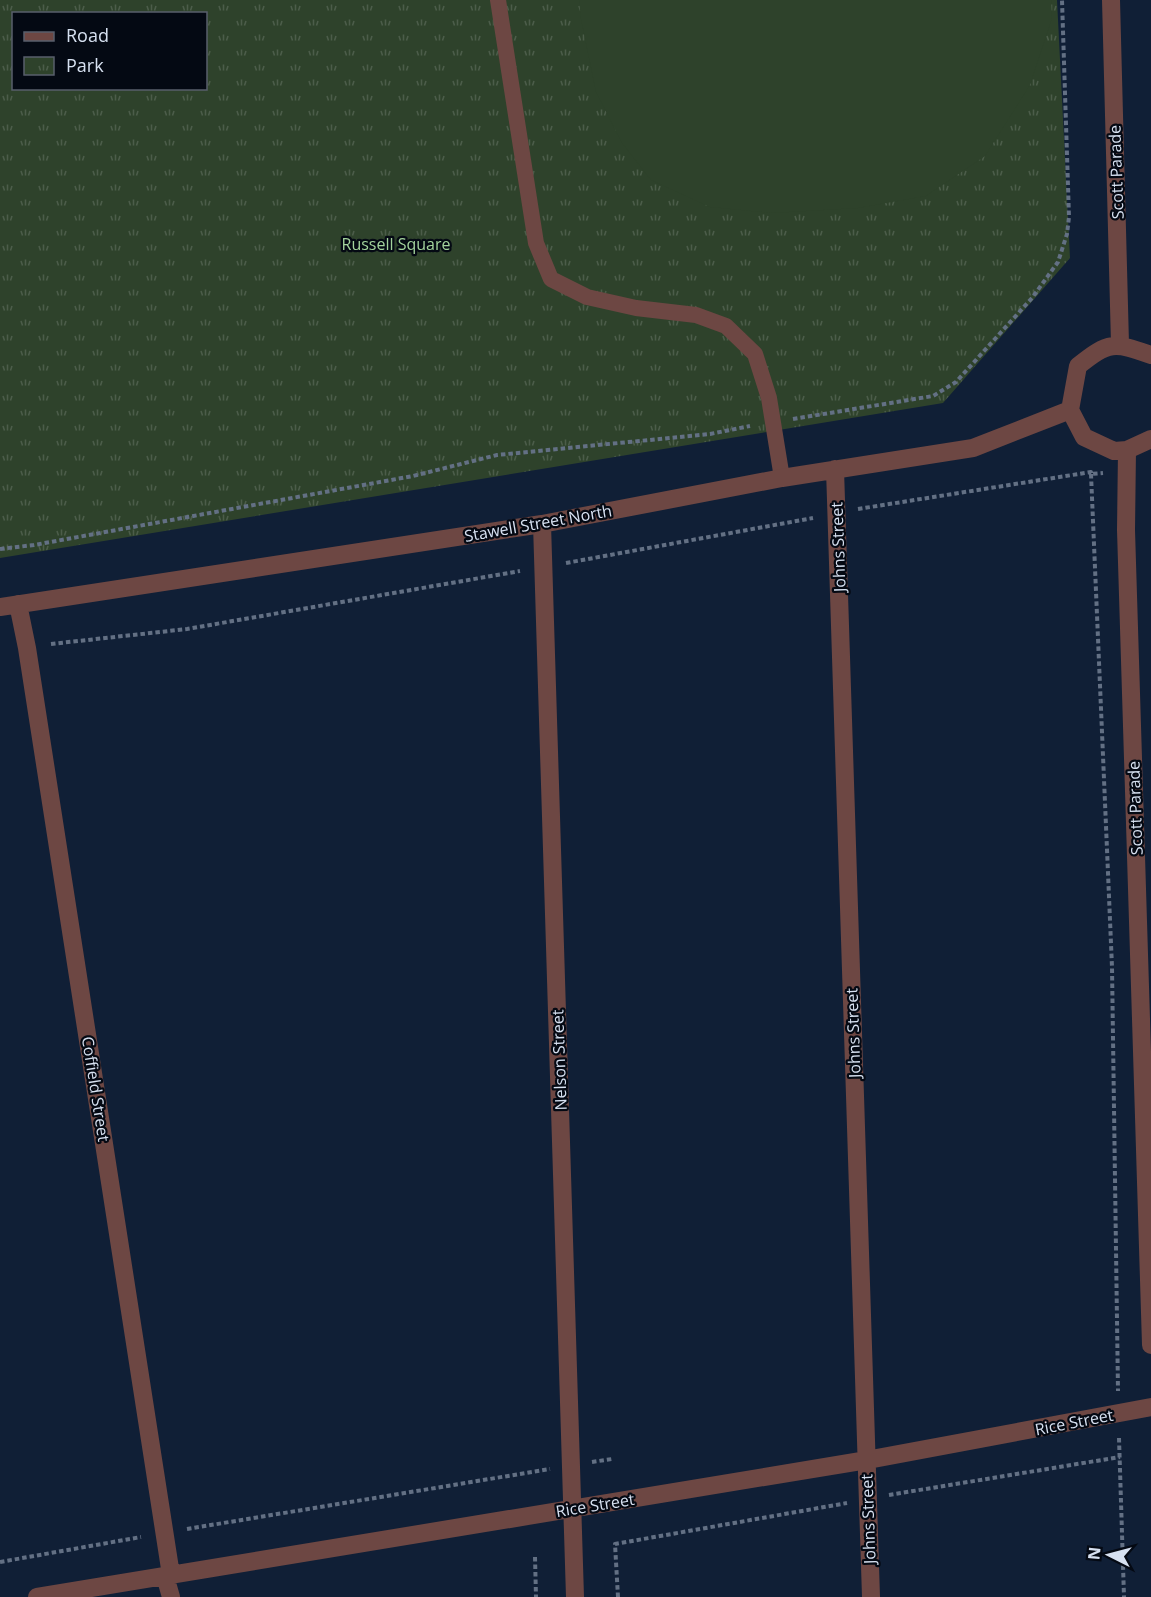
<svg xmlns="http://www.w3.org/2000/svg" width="1151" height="1597" font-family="'Open Sans',sans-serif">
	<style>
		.park { fill: url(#park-tufts); fill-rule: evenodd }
		.pitch { fill: #2e422b }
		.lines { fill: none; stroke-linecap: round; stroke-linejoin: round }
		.path { stroke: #637084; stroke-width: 4; stroke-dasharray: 4.5 3; stroke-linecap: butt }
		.lane { stroke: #6d4743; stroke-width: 16 }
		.street { stroke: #6d4743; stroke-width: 18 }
		.labels { text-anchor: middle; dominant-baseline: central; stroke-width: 4.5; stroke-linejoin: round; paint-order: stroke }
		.street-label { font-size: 16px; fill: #d7e1f1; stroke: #040913 }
		.park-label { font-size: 16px; fill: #a3d39c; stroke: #040913 }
	</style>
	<defs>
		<pattern id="park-tufts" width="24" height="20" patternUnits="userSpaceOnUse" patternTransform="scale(1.5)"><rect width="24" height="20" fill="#2e422b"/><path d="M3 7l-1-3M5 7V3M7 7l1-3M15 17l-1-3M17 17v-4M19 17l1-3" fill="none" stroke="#4c5d4a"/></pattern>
	</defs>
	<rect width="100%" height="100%" fill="#101f36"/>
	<path class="park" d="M 0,0 L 1057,0 L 1070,258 L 943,403 L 0,558 ZM 14,14 L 206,14 L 206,88 L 14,88 Z"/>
	<path class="pitch" d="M 579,0 L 1051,0 L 1052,18 L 1030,85 L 985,156 L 926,196 L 858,208 L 772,213 L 710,207 L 651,180 L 622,143 L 596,92 L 581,19 Z"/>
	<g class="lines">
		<path class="path" d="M 793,419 L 933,396 L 956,382 L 1032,298 L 1058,262 L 1067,234 L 1069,217 L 1062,0
			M 1091,474 L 1112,967 L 1118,1391
			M 858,509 L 1091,472 L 1091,474 L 1103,473
			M 0,549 L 34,545 L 413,476 L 497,455 L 710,434 L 750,426
			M 566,563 L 813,518
			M 51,644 L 187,629 L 520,571
			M 1119,1438 L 1124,1597
			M 592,1462 L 612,1459
			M 889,1495 L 1120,1457
			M 187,1529 L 550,1469
			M 535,1557 L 536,1597
			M 0,1562 L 141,1537
			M 618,1597 L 615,1544 L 847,1503"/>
		<path class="lane" d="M 498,0 L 536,243 L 551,279 L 587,297 L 636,308 L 696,315 L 726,326 L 755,354 L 769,398 L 782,478"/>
		<path class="street" d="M 1111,0 L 1120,344
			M 1151,355 C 1114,342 1109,341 1078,366 L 1070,410 L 1084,437 L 1114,451 L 1127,450 L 1151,439
			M 1127,450 L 1126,530 L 1151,1345
			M 835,469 L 871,1597
			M 542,524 L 575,1597
			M 18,604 L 27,648 L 171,1575
			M 0,607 L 542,524 L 782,478 L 973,448 L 1070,410
			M 165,1576 L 171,1597
			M 37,1597 L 867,1460 L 1151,1407"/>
	</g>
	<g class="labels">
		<g class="street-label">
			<text transform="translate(1116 172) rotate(-92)">Scott Parade</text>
			<text transform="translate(538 523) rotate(-10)">Stawell Street North</text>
			<text transform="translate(838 547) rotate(-92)">Johns Street</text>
			<text transform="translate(1135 808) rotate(-92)">Scott Parade</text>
			<text transform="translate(853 1033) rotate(-92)">Johns Street</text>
			<text transform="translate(559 1060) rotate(-92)">Nelson Street</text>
			<text transform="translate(96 1089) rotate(81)">Coffield Street</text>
			<text transform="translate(1074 1422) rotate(-11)">Rice Street</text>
			<text transform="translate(595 1505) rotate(-9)">Rice Street</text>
			<text transform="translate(868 1519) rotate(-92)">Johns Street</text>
		</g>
		<g class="park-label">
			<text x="396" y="244">Russell Square</text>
		</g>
	</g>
	<rect x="12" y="12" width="195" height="78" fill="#040913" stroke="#585f6c" stroke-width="1.5"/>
	<rect x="24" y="32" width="30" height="9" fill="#6d4743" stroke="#585f6c" stroke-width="1.5"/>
	<text x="66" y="42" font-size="18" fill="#d7e1f1">Road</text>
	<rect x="24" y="57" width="30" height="18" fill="url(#park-tufts)" stroke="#585f6c" stroke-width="1.5"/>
	<text x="66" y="72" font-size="18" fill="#d7e1f1">Park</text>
	<g transform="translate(1109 1555) rotate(276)" stroke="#040913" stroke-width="4.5" paint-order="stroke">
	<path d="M0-4.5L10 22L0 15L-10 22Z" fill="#d7e1f1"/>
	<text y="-9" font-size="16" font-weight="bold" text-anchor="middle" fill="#d7e1f1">N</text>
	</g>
</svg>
